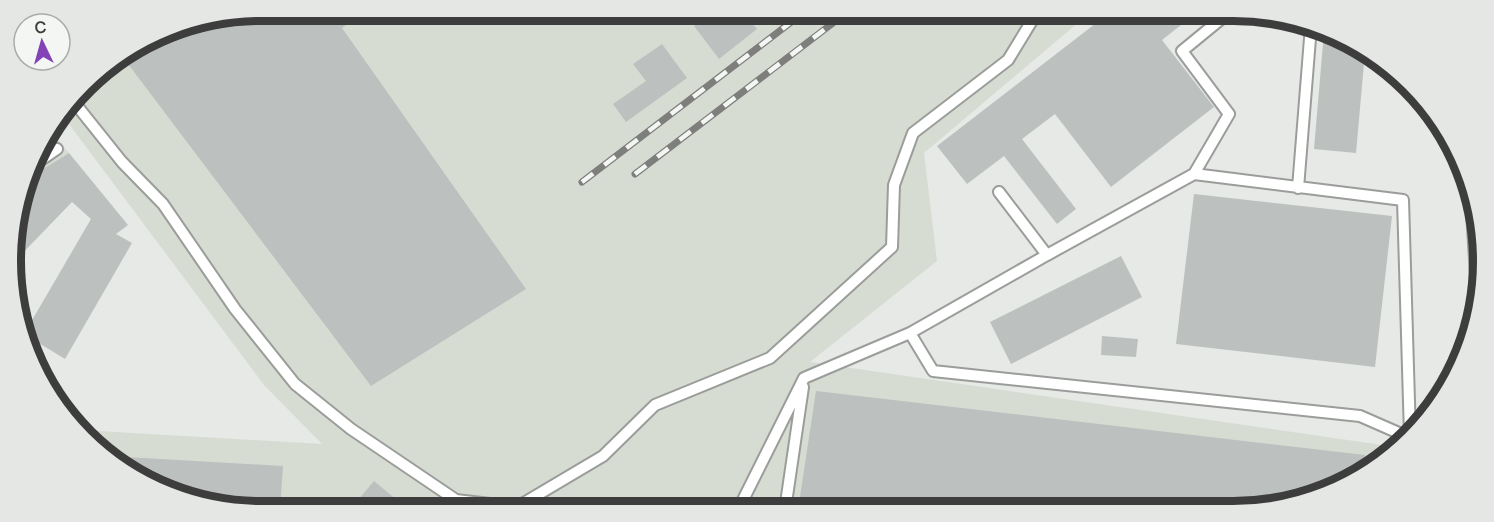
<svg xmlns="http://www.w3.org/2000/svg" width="1494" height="522" font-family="Manrope,sans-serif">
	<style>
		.built { fill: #d7dcd3 }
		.building { fill: #bcc1bf }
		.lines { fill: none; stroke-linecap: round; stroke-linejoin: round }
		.lane-casing { stroke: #9a9d99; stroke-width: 14 }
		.lane { stroke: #fff; stroke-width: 10 }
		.rail-casing { stroke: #7e7f7d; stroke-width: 7 }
		.rail { stroke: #f3f6f2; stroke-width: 4.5; stroke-dasharray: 14; stroke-linecap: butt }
		.rim { fill: none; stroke: #3c3d3c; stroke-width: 8 }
	</style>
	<rect width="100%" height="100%" fill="#e6e9e5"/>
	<path class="built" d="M 261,11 L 1092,11 L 924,153 L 937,261 L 810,362 L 1396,447 L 1395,451 L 1343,486 L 1266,509 L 261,511 L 196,503 L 122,469 L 82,430 L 322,444 L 264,385 L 63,116 L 96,73 L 165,29 Z
		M 51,131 L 69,153 L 28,178 L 36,150 Z"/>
	<path class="building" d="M 261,10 L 366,10 L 342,28 L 526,289 L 371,386 L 122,56 L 165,29 Z
		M 715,10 L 742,10 L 757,29 L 719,59 L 694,26 Z
		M 1113,10 L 1200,10 L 1162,40 L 1214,107 L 1111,187 L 1055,114 L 1022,139 L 1076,209 L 1057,224 L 1004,156 L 967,184 L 937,146 Z
		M 1324,32 L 1365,52 L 1356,153 L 1314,149 Z
		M 662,44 L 687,78 L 626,122 L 613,104 L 646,81 L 633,64 Z
		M 69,153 L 128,225 L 116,234 L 132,243 L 65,359 L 24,334 L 91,219 L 72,202 L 15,261 L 13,229 L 28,178 Z
		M 1194,194 L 1392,216 L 1375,367 L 1176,344 Z
		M 1121,256 L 1142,297 L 1011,364 L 990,322 Z
		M 1102,336 L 1138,339 L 1136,357 L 1101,355 Z
		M 816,391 L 1365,455 L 1363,473 L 1343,486 L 1266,509 L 798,510 Z
		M 109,456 L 283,466 L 280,511 L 196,503 L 122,469 Z
		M 374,481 L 410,511 L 373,511 L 358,500 Z"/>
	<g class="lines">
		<defs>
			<path id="lane" d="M 74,102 L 122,162 L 163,204 L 235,309 L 295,384 L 351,429 L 456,500 L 517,507 L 603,456 L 655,405 L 770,358 L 892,247 L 894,185 L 913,133 L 1008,60 L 1033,19
				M 31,167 L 57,149
				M 1194,174 L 1229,114 L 1182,51 L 1232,10
				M 1298,188 L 1311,26
				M 1471,196 L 1477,291
				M 1047,255 L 1194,174 L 1403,200 L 1410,435
				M 1473,330 L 1476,318
				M 910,333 L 933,371 L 1360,416 L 1408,437
				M 738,510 L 804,378 L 910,333 L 1047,255 L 999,192
				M 785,510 L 803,387"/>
		</defs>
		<use href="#lane" class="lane-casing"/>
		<use href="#lane" class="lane"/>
		<defs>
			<path id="rail" d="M 635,174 L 850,10
				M 582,182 L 807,10"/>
		</defs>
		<use href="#rail" class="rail-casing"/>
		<use href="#rail" class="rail"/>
	</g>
	<path d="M0 0H1494V522H0ZM261 21H1233A240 240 0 0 1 1473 261V261A240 240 0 0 1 1233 501H261A240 240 0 0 1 21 261V261A240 240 0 0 1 261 21Z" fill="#e4e7e3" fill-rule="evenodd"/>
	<path class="rim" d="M261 21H1233A240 240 0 0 1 1473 261V261A240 240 0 0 1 1233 501H261A240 240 0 0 1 21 261V261A240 240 0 0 1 261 21Z"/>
	<g transform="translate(42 42) rotate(355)"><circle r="28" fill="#f3f6f2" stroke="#aaaca9" stroke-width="1.5"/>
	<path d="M0-4.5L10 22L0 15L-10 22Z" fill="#8342b6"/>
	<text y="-9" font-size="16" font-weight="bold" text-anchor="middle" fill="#3c3d3c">С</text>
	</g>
</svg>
